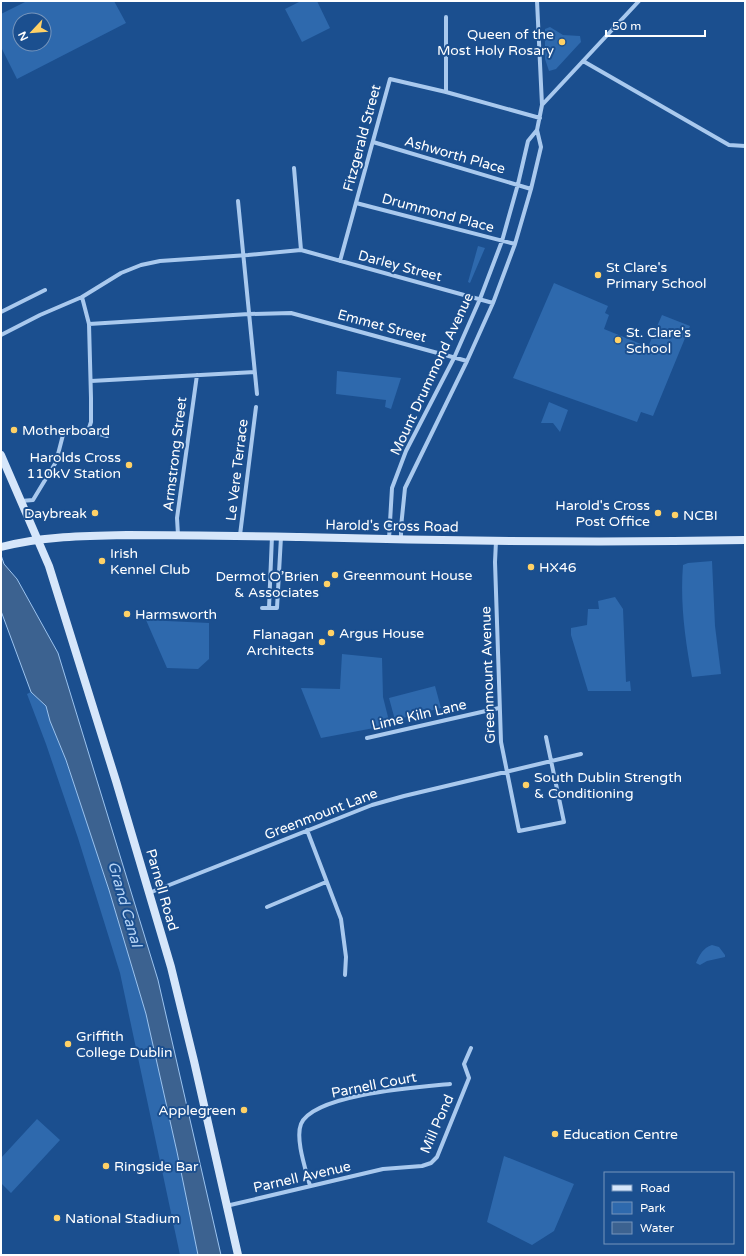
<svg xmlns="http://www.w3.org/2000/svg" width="746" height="1256" font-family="'Varela Round',sans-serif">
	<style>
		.green { fill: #2e69ad; fill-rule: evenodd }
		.water { fill: #3c6290; stroke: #9cc4f0 }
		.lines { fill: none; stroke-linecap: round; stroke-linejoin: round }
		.minor { stroke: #a9c9ee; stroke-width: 4 }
		.secondary { stroke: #d6e6fa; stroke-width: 8 }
		.poi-dot { fill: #ffd166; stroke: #1b4f8f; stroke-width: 1.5 }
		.labels { text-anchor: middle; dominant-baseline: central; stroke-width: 4; stroke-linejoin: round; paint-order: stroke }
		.poi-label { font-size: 14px; fill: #fff; stroke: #1b4f8f; text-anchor: start }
		.street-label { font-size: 14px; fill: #fff; stroke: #1b4f8f }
		.water-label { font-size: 15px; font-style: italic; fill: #b5d3f5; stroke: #1b4f8f }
	</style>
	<rect width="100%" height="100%" fill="#1b4f8f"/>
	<path class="green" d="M 27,1 L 114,1 L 126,23 L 17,79 L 1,47 L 1,14 ZM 20,20 L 44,20 L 44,44 L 20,44 Z
		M 301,1 L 317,1 L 330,28 L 302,42 L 285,9 Z
		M 550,27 L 563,35 L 580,36 L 581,42 L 579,44 L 556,69 L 549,71 L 545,59 L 545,29 Z
		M 478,246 L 485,248 L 470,283 L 468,282 Z
		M 554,283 L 608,306 L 605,313 L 609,315 L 604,329 L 648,347 L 662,315 L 690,326 L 653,416 L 641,412 L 637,422 L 513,378 Z
		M 337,371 L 401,378 L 391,409 L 385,407 L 386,400 L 336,394 Z
		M 549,402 L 568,410 L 560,432 L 553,423 L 541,423 Z
		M 712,561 L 715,626 L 721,674 L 692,677 C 685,639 680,603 683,565 L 688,563 Z
		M 615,597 L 623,609 L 626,682 L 630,681 L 631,691 L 588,691 L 571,635 L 571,628 L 587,625 L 588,609 L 599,609 L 598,601 Z
		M 146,620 L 209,623 L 209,659 L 198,669 L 167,668 Z
		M 342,654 L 382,658 L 383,697 L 390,725 L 321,738 L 301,688 L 340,689 Z
		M 435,686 L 441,708 L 395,720 L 389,698 Z
		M 31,692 L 46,706 L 50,721 L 66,760 L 109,890 L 146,1014 L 177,1152 L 198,1255 L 180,1255 L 120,973 L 78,838 L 46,744 L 27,694 Z
		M 712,945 L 719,947 L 725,955 L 725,957 L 707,961 L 700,965 L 696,963 C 700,954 703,948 712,945 Z
		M 37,1119 L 60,1140 L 11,1193 L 1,1183 L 1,1158 Z
		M 504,1156 L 574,1184 L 554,1231 L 532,1245 L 487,1222 Z"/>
	<path class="water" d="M 1,555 L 4,564 L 17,579 L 58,653 L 158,980 L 221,1255 L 198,1255 L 177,1152 L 146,1014 L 109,890 L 66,760 L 50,721 L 46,706 L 31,692 L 1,611 Z"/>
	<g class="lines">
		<path class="minor" d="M 583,61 L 729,145 L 745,146
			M 446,92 L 446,17
			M 542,105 L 639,1
			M 373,142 L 531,189
			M 294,168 L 301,250
			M 238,201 L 257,394
			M 356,203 L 515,244
			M 340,261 L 390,79 L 446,92 L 540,118
			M 1,312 L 45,290
			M 89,324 L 249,314 L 291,313 L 467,361
			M 1,335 L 40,315 L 82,297 L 121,273 L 141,265 L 160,261 L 248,255 L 301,250 L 493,303
			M 91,381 L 255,372
			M 88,431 L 107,436
			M 21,501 L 33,500 L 56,462 L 64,431 L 88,431 L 91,422 L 91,398 L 89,324 L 82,297
			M 178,535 L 177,518 L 197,375
			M 240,535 L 256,407
			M 389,539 L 392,488 L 406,451 L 454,358 L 480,299 L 502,241 L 518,184 L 528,141 L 537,130
			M 401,540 L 401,527 L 405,488 L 467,361 L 493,303 L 515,244 L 531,189 L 541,147 L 537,130 L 542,105 L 537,1
			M 496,541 L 495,562 L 501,742 L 519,831 L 564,822 L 546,737
			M 262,608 L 277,608 L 281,537
			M 269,608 L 272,536
			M 367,738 L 499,708
			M 307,830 L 341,919 L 346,957 L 345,975
			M 149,893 L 372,805 L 404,796 L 581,754
			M 267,907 L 326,882
			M 310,1186 C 306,1170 295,1139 301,1124 C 314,1094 419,1087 450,1084
			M 226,1206 L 383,1169 L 422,1166 L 431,1163 L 437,1157 L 469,1078 L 464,1064 L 471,1048"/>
		<path class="secondary" d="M 1,455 L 49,566 L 116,781 L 171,967 L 194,1061 L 238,1255
			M 1,547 C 42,536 85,536 127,535 C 185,535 242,536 300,537 C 448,541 596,543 745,540"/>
	</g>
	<g class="poi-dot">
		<circle cx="562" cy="42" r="4"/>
		<circle cx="598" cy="275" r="4"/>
		<circle cx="618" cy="340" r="4"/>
		<circle cx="14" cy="430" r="4"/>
		<circle cx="129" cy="465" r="4"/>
		<circle cx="95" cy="513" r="4"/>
		<circle cx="658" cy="513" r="4"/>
		<circle cx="675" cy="515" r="4"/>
		<circle cx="102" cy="561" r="4"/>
		<circle cx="531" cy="567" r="4"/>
		<circle cx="335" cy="575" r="4"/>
		<circle cx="327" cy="584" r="4"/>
		<circle cx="127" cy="614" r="4"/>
		<circle cx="331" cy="633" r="4"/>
		<circle cx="322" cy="642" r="4"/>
		<circle cx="526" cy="785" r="4"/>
		<circle cx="68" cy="1044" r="4"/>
		<circle cx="244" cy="1110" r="4"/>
		<circle cx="555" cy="1134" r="4"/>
		<circle cx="106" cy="1166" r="4"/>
		<circle cx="57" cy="1218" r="4"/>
	</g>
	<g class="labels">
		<g class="poi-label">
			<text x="554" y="34" text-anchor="end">Queen of the<tspan x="554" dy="16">Most Holy Rosary</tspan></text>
			<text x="606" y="267">St Clare's<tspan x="606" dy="16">Primary School</tspan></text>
			<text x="626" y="332">St. Clare's<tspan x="626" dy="16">School</tspan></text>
			<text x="22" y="430">Motherboard</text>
			<text x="121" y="457" text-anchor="end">Harolds Cross<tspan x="121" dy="16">110kV Station</tspan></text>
			<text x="650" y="505" text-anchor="end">Harold's Cross<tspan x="650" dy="16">Post Office</tspan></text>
			<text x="87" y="513" text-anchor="end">Daybreak</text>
			<text x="683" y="515">NCBI</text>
			<text x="110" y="553">Irish<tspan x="110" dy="16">Kennel Club</tspan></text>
			<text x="539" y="567">HX46</text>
			<text x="343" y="575">Greenmount House</text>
			<text x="319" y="576" text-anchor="end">Dermot O’Brien<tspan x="319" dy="16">&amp; Associates</tspan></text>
			<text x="135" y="614">Harmsworth</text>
			<text x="339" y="633">Argus House</text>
			<text x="314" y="634" text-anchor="end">Flanagan<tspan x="314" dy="16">Architects</tspan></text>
			<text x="534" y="777">South Dublin Strength<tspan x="534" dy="16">&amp; Conditioning</tspan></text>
			<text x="76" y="1036">Griffith<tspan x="76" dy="16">College Dublin</tspan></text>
			<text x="236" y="1110" text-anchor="end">Applegreen</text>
			<text x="563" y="1134">Education Centre</text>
			<text x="114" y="1166">Ringside Bar</text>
			<text x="65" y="1218">National Stadium</text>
		</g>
		<g class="street-label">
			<text transform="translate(362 138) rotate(-75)">Fitzgerald Street</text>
			<text transform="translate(455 155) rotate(16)">Ashworth Place</text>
			<text transform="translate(438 213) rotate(15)">Drummond Place</text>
			<text transform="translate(400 266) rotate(15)">Darley Street</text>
			<text transform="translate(382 326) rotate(15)">Emmet Street</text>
			<text transform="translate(432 374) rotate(-65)">Mount Drummond Avenue</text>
			<text transform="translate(175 454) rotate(-83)">Armstrong Street</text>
			<text transform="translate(237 470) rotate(-83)">Le Vere Terrace</text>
			<text transform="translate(392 526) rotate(1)">Harold's Cross Road</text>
			<text transform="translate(488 675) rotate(-92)">Greenmount Avenue</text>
			<text transform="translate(419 715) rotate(-13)">Lime Kiln Lane</text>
			<text transform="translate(321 814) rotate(-21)">Greenmount Lane</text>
			<text transform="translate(162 890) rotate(74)">Parnell Road</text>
			<text transform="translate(374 1085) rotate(-11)">Parnell Court</text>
			<text transform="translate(437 1124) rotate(-66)">Mill Pond</text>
			<text transform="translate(302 1177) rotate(-13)">Parnell Avenue</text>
		</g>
		<g class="water-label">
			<text transform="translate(125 904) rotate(74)">Grand Canal</text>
		</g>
	</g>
	<rect width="746" height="1256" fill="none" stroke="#ffffff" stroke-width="4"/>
	<rect x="604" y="1172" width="130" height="72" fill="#1b4f8f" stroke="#7695bc"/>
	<rect x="612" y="1185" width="20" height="6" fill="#d6e6fa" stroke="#7695bc"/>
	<text x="640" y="1192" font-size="12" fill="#ffffff">Road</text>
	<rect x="612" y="1202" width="20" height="12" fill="#2e69ad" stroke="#7695bc"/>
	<text x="640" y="1212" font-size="12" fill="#ffffff">Park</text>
	<rect x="612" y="1222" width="20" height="12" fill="#3c6290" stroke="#7695bc"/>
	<text x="640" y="1232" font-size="12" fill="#ffffff">Water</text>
	<g transform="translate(32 32) rotate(244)"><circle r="19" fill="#1b4f8f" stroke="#7695bc"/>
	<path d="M0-3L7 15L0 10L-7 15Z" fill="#ffd166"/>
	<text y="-6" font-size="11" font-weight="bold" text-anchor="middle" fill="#ffffff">N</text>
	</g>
	<path d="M606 30v6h99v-6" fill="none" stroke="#ffffff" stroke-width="2"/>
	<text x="612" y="30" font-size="12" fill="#ffffff" stroke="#1b4f8f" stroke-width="3" paint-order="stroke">50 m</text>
</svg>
